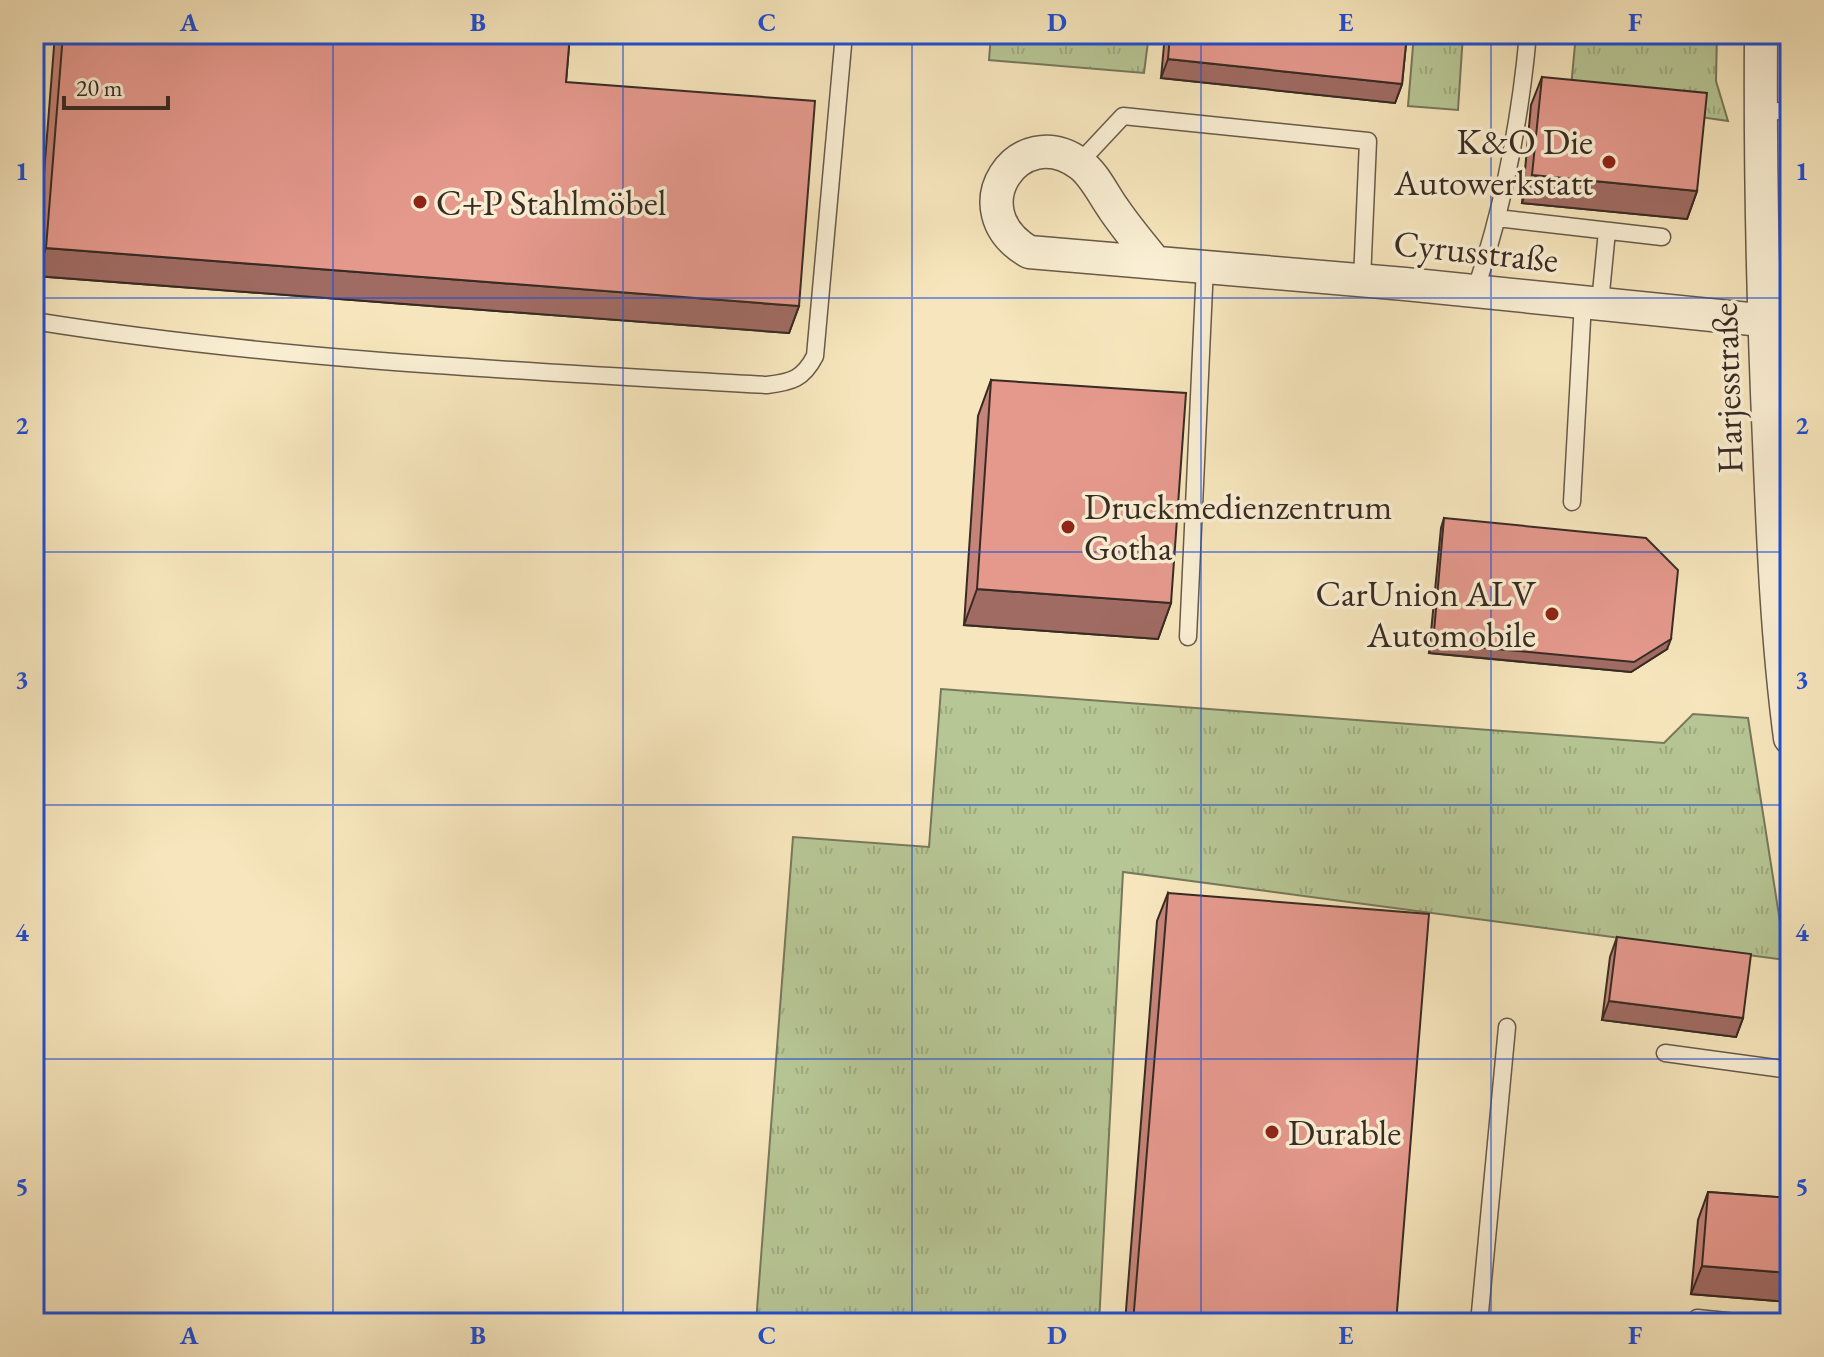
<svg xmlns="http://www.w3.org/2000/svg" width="1824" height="1357" font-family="'EB Garamond',serif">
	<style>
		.grass { fill: url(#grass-tufts); stroke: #78785c; stroke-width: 2 }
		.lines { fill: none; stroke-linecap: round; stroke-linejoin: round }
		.service-casing { stroke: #685a4a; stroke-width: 19 }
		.minor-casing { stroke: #685a4a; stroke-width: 35 }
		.service { stroke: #faefd4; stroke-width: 16 }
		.minor { stroke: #faefd4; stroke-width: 32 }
		.wall { fill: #c58479; stroke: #382b24; stroke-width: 2 }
		.shaded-wall { fill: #a06b63; stroke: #382b24; stroke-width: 2 }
		.building { fill: #e5998d; stroke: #382b24; stroke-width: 2 }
		.grid { fill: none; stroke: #1d4ed8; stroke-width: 2; stroke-opacity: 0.55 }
		.poi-dot { fill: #8f2418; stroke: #faefd4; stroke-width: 3 }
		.labels { text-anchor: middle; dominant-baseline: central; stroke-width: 7; stroke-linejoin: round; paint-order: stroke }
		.poi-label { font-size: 36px; fill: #382b24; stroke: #faefd4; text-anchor: start }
		.street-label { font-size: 36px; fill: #382b24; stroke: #faefd4 }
		.neatline { fill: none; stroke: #1d4ed8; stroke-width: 3 }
		.grid-label { font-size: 26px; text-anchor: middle; font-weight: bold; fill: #1d4ed8 }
	</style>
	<defs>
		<pattern id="grass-tufts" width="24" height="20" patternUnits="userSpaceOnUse" patternTransform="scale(2)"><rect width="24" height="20" fill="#b7c695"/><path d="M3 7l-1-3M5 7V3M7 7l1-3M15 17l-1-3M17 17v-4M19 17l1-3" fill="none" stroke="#9eaa80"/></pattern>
	</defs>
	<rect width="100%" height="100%" fill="#f7e6bd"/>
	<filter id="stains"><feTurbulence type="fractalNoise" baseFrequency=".0025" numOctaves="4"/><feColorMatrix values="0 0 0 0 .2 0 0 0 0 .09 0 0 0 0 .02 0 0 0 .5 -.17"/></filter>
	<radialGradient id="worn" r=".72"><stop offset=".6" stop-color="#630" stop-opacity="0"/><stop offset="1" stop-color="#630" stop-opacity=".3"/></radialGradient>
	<path class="grass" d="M 991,34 L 1149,34 L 1144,73 L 989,60 Z
		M 1414,34 L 1463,34 L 1458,110 L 1408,106 Z
		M 1576,34 L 1717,34 L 1716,81 L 1728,121 L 1570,98 Z
		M 941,689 L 1664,743 L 1693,714 L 1748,718 L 1786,960 L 1123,872 L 1099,1323 L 756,1323 L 793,837 L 929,847 Z"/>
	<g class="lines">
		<defs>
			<path id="service" d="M 1760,110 L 1790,112
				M 1079,163 L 1123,116 L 1368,141 L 1362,280
				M 1497,218 L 1662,237
				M 1475,291 C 1504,206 1520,122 1528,34
				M 1600,303 L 1607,231
				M 34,321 C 276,360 522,371 767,385 C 792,382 803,379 815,356 L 844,34
				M 1572,502 L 1583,302
				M 1188,637 L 1205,266
				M 1665,1053 L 1790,1070
				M 1697,1318 L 1747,1323
				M 1479,1323 L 1507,1027"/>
			<path id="minor" d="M 1761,34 C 1760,170 1763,305 1769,441 C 1773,540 1777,639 1790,738
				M 1154,261 C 1140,244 1125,226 1113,208 C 1103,194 1094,174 1080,164 C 1019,119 957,210 1029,252 L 1405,284 L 1790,323"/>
		</defs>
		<use href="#service" class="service-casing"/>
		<use href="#minor" class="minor-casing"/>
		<use href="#service" class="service"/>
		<use href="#minor" class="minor"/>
	</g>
	<path class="wall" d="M 55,34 L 570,34 L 566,82 L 799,306 L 789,333 L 36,276 Z
		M 1165,34 L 1407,34 L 1402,84 L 1395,103 L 1161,78 Z
		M 1542,77 L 1697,191 L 1687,219 L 1522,203 L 1531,105 Z
		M 991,380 L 1171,603 L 1158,639 L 964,625 L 978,416 Z
		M 1444,518 L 1667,649 L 1631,672 L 1429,653 L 1441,528 Z
		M 1168,893 L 1396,1323 L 1125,1323 L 1157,921 Z
		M 1617,937 L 1743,1018 L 1736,1037 L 1602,1020 L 1610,957 Z
		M 1708,1192 L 1790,1198 L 1790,1302 L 1691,1294 L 1698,1220 Z"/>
	<path class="shaded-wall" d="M 1168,59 L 1402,84 L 1395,103 L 1161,78 Z
		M 1532,175 L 1697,191 L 1687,219 L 1522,203 Z
		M 46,248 L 799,306 L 789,333 L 36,276 Z
		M 977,589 L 1171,603 L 1158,639 L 964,625 Z
		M 1671,639 L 1667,649 L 1631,672 L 1429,653 L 1433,643 Z
		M 1609,1001 L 1743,1018 L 1736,1037 L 1602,1020 Z
		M 1702,1266 L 1790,1273 L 1790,1302 L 1691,1294 Z"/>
	<path class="building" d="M 63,34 L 570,34 L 566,82 L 815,101 L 799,306 L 46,248 Z
		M 1170,34 L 1407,34 L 1402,84 L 1168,59 Z
		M 1542,77 L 1707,93 L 1697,191 L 1532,175 Z
		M 991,380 L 1186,393 L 1171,603 L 977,589 Z
		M 1444,518 L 1646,538 L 1678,570 L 1671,639 L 1634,662 L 1433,643 Z
		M 1168,893 L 1429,914 L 1396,1323 L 1133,1323 Z
		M 1617,937 L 1751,954 L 1743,1018 L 1609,1001 Z
		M 1708,1192 L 1790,1198 L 1790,1273 L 1702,1266 Z"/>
	<path class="grid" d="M 333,34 L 333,1323M 623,34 L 623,1323M 912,34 L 912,1323M 1201,34 L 1201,1323M 1491,34 L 1491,1323M 34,298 L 1790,298M 34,552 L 1790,552M 34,805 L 1790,805M 34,1059 L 1790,1059"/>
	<g class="poi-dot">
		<circle cx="1609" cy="162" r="8"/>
		<circle cx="420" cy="202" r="8"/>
		<circle cx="1068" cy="527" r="8"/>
		<circle cx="1552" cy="614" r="8"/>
		<circle cx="1272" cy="1132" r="8"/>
	</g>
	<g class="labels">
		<g class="poi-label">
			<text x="1593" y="141" text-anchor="end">K&amp;O Die<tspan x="1593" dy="41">Autowerkstatt</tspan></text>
			<text x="436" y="202">C+P Stahlmöbel</text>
			<text x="1084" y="506">Druckmedienzentrum<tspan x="1084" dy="41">Gotha</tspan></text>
			<text x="1536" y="593" text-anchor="end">CarUnion ALV<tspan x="1536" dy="41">Automobile</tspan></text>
			<text x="1288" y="1132">Durable</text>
		</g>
		<g class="street-label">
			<text transform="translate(1476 251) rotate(6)">Cyrusstraße</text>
			<text transform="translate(1727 388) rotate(-92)">Harjesstraße</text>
		</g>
	</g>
	<rect width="1824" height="1357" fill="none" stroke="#f7e6bd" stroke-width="88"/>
	<path d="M64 96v12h104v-12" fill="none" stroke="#382b24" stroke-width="4"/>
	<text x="76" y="96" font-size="24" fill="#382b24" stroke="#faefd4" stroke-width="6" paint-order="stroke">20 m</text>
	<rect x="44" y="44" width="1736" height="1269" class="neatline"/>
	<g class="grid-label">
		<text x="189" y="31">A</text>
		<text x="478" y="31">B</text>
		<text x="767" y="31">C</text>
		<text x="1057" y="31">D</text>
		<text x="1346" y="31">E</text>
		<text x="1635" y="31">F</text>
		<text x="22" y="180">1</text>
		<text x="1802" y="180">1</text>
		<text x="22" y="434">2</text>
		<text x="1802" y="434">2</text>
		<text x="22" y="688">3</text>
		<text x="1802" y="688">3</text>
		<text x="22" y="941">4</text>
		<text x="1802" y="941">4</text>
		<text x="22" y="1195">5</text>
		<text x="1802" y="1195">5</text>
		<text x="189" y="1344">A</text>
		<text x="478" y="1344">B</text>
		<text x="767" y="1344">C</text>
		<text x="1057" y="1344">D</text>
		<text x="1346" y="1344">E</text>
		<text x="1635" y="1344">F</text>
	</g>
	<rect width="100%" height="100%" filter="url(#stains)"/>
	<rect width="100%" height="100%" fill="url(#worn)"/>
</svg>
